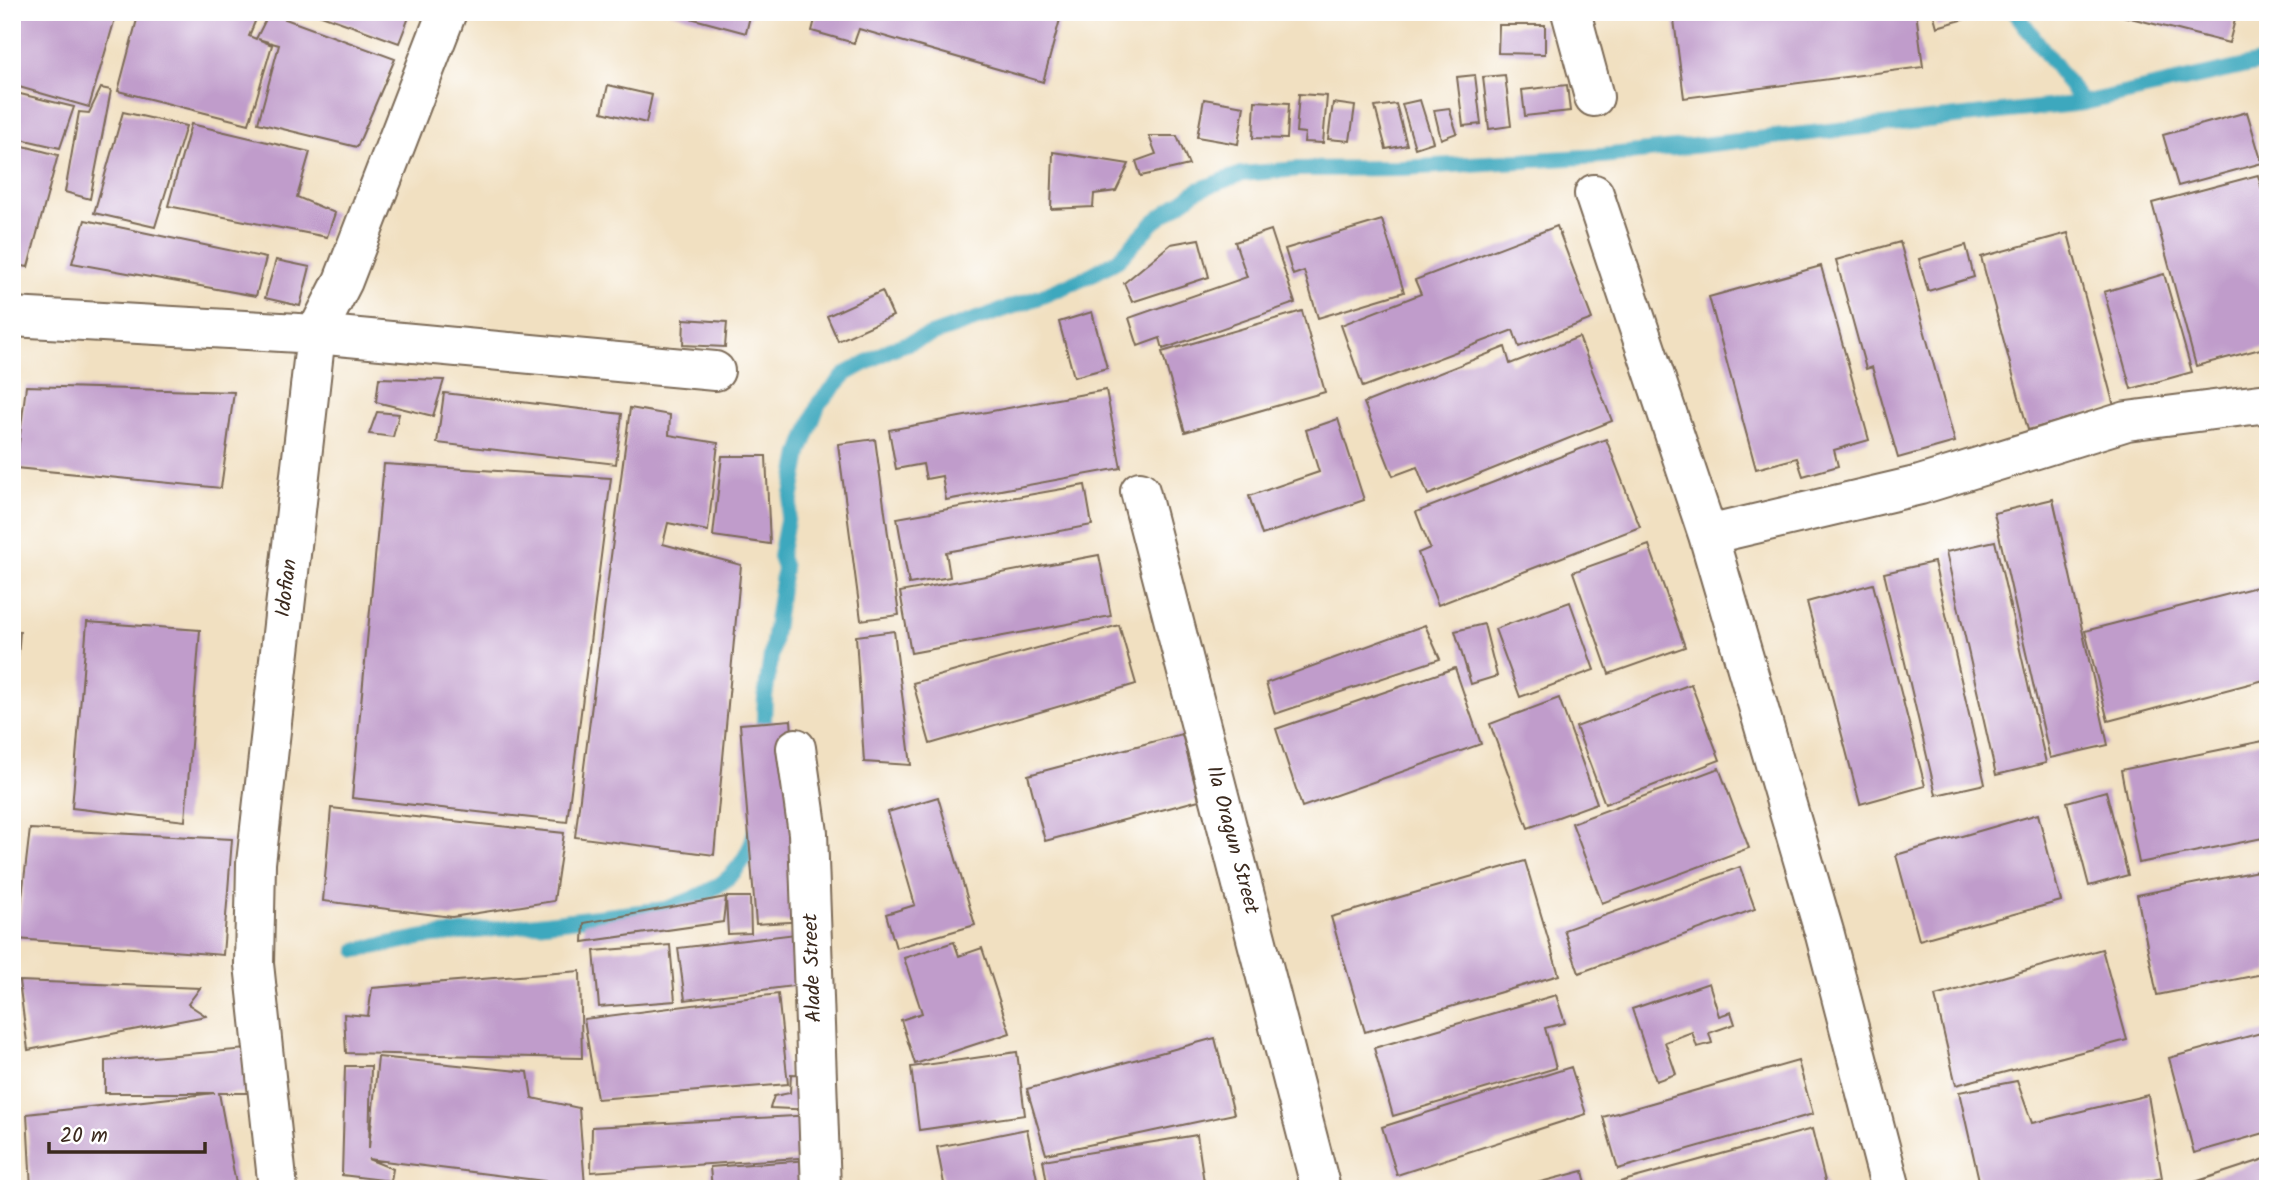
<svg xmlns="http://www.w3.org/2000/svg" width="2280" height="1201" font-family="Kalam,sans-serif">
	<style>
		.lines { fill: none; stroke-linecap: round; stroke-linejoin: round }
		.stream { stroke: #3ea8be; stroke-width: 16 }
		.building { fill: #c09ccb }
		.minor-casing { stroke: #7b6a57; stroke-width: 42 }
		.minor { stroke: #fff; stroke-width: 38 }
		.labels { text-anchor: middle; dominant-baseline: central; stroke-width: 7; stroke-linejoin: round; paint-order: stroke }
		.street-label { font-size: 21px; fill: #3b2a1e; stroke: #fff }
	</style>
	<rect width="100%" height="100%" fill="#fff"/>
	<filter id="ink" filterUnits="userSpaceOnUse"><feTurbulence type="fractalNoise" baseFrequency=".0143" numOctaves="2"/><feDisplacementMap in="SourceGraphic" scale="14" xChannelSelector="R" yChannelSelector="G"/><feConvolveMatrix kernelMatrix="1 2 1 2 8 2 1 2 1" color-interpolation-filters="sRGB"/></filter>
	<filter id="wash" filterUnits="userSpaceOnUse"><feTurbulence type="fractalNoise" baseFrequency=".00686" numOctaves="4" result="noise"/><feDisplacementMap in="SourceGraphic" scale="28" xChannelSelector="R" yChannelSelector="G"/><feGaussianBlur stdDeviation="1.57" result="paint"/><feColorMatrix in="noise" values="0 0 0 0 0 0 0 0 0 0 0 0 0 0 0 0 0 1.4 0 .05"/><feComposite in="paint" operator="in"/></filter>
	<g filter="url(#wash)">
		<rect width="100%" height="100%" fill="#f1e0c1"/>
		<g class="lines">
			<path class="stream" d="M 2015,12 L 2083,103
				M 763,742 L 765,697 L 784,568 L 780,557 L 800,453 L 819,403 L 846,374 L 891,349 L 1040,297 L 1085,278 L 1118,260 L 1154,222 L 1198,190 L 1241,174 L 1299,169 L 1402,168 L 1602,156 L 2083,103 L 2268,61
				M 357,950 L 425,937 L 666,909 C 709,894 744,879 755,831"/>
		</g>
		<g id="blocks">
			<path class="building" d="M 12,12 L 117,12 L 89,107 L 12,85 Z
				M 139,12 L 259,12 L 249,36 L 256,39 L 269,13 L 395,59 L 357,147 L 258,123 L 279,45 L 258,39 L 272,45 L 249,124 L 118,91 Z
				M 313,12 L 411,12 L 399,43 Z
				M 668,12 L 751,12 L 746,33 Z
				M 817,12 L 1062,12 L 1043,82 L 859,29 L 854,43 L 812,31 Z
				M 1673,12 L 1916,12 L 1923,67 L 1684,98 Z
				M 1933,12 L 1963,12 L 1965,19 L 1937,27 Z
				M 2107,12 L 2237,12 L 2229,43 Z
				M 1499,25 L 1545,25 L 1545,54 L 1498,53 Z
				M 1475,75 L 1481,124 L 1463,126 L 1457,77 Z
				M 1505,75 L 1511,126 L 1489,129 L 1483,77 Z
				M 608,85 L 652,95 L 646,123 L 602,112 Z
				M 1567,85 L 1570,111 L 1525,116 L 1522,90 Z
				M 101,88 L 111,90 L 90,199 L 65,192 L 79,112 L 89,113 Z
				M 12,92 L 74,107 L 60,148 L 12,137 Z
				M 1299,94 L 1327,96 L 1323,143 L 1304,142 L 1305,133 L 1296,132 Z
				M 1204,99 L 1244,106 L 1238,144 L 1197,137 Z
				M 1420,100 L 1433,142 L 1415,148 L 1402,104 Z
				M 1255,101 L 1289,103 L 1287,139 L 1253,138 Z
				M 1333,103 L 1355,106 L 1350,141 L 1328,139 Z
				M 1396,104 L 1407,145 L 1386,149 L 1375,107 Z
				M 1449,108 L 1457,133 L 1441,139 L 1434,110 Z
				M 123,112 L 186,126 L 155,227 L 94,213 Z
				M 2247,112 L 2262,163 L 2178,186 L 2163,135 Z
				M 191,124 L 310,152 L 297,197 L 335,213 L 327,237 L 168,206 Z
				M 1149,136 L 1177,136 L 1189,165 L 1141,176 L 1136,161 L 1156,154 Z
				M 12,143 L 58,155 L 28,267 L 12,264 Z
				M 1053,152 L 1129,164 L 1116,191 L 1094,194 L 1093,207 L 1051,209 Z
				M 2258,175 L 2268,213 L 2268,347 L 2196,366 L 2152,203 Z
				M 85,220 L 266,258 L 256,296 L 72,263 Z
				M 1382,220 L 1404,292 L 1318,318 L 1304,271 L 1293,275 L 1285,249 Z
				M 1557,226 L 1592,319 L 1519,347 L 1513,330 L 1363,387 L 1341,325 L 1421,294 L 1415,280 Z
				M 1271,230 L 1295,303 L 1163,349 L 1160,338 L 1138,346 L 1129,318 L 1247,277 L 1235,242 Z
				M 2068,233 L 2114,406 L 2028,430 L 1981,257 Z
				M 1199,239 L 1209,277 L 1132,302 L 1124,283 L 1171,244 Z
				M 1900,242 L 1955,442 L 1898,458 L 1872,367 L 1866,369 L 1836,260 Z
				M 1966,245 L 1974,277 L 1928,291 L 1919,259 Z
				M 276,260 L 310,267 L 300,306 L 265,298 Z
				M 1821,266 L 1869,440 L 1834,450 L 1838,466 L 1803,476 L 1797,458 L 1756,469 L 1709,297 Z
				M 2164,274 L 2192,372 L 2131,389 L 2104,292 Z
				M 882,291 L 893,316 L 838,341 L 827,316 Z
				M 1302,311 L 1325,392 L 1185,432 L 1162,352 Z
				M 1092,312 L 1107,368 L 1074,377 L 1059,322 Z
				M 684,319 L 727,322 L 725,347 L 683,345 Z
				M 1579,337 L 1612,421 L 1428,495 L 1417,467 L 1393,476 L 1364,403 L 1505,347 L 1510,364 Z
				M 379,378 L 444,380 L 433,416 L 376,402 Z
				M 26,386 L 234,392 L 221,488 L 16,468 Z
				M 1106,390 L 1121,468 L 946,500 L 942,476 L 926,479 L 923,464 L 896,469 L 889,430 Z
				M 444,393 L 622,414 L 616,464 L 437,443 Z
				M 630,408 L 670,415 L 669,435 L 718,443 L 708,531 L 668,523 L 663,544 L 741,565 L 714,855 L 575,837 Z
				M 377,412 L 399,414 L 393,437 L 369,434 Z
				M 1338,419 L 1364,500 L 1262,535 L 1249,496 L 1319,472 L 1306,430 Z
				M 875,439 L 899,615 L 861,620 L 838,444 Z
				M 1606,439 L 1640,527 L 1438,605 L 1418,553 L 1430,548 L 1416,512 Z
				M 722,456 L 766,456 L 770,544 L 713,536 Z
				M 384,464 L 611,478 L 567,822 L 352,798 Z
				M 1085,485 L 1092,525 L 946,552 L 950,577 L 909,584 L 897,518 Z
				M 2053,499 L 2108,745 L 2050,758 L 1994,513 Z
				M 1995,541 L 2046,763 L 1996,775 L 1946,552 Z
				M 1649,545 L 1685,647 L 1609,674 L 1573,572 Z
				M 1099,555 L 1111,616 L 911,653 L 900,592 Z
				M 1934,562 L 1985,784 L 1936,795 L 1884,573 Z
				M 1873,584 L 1925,786 L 1860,804 L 1807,602 Z
				M 2268,584 L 2268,679 L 2108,721 L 2085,631 Z
				M 1570,602 L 1594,670 L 1520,697 L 1495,629 Z
				M 87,622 L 200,630 L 185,821 L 72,808 Z
				M 1484,624 L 1497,676 L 1471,684 L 1455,631 Z
				M 1119,625 L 1136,684 L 930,744 L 913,683 Z
				M 1425,625 L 1440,659 L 1275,714 L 1266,683 Z
				M 12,631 L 20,631 L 14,711 L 12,711 Z
				M 894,631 L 911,765 L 864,762 L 856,636 Z
				M 1455,668 L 1481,744 L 1302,807 L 1276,729 Z
				M 1691,684 L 1720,760 L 1605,804 L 1576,727 Z
				M 1559,698 L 1597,803 L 1528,828 L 1490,724 Z
				M 791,720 L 806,921 L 756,924 L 740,724 Z
				M 1182,734 L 1199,800 L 1045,841 L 1028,775 Z
				M 2268,740 L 2268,837 L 2139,863 L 2121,770 Z
				M 1719,768 L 1749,848 L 1602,903 L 1572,823 Z
				M 2106,791 L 2128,875 L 2089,886 L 2067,802 Z
				M 938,797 L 975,925 L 896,948 L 886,914 L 915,905 L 888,812 Z
				M 331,808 L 564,833 L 554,901 L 452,917 L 323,901 Z
				M 2038,814 L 2061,901 L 1919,940 L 1896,855 Z
				M 30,829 L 232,839 L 223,955 L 17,939 Z
				M 1525,861 L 1559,975 L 1365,1032 L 1331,917 Z
				M 1740,867 L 1755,909 L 1579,973 L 1564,930 Z
				M 2268,869 L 2268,973 L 2157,995 L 2137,895 Z
				M 726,897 L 723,922 L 583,942 L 584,923 Z
				M 726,897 L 750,897 L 751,933 L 728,934 Z
				M 804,933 L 809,984 L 685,1000 L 678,948 Z
				M 954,942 L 959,956 L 982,948 L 1010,1033 L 915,1064 L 901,1020 L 922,1013 L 904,958 Z
				M 670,945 L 675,1001 L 599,1007 L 594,951 Z
				M 2102,949 L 2127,1040 L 1956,1085 L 1935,996 Z
				M 580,971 L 582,1058 L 346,1053 L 344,1014 L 368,1016 L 372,988 Z
				M 19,981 L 200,988 L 188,1004 L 206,1016 L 28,1050 Z
				M 1709,983 L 1719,1016 L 1731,1012 L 1735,1024 L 1709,1033 L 1712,1043 L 1697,1047 L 1692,1032 L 1665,1042 L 1676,1074 L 1656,1081 L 1632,1009 Z
				M 778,994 L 788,1084 L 597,1099 L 584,1019 Z
				M 1556,995 L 1565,1023 L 1545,1028 L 1556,1068 L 1393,1116 L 1374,1048 Z
				M 2268,1031 L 2268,1132 L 2194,1153 L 2169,1058 Z
				M 1215,1038 L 1234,1114 L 1046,1154 L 1027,1089 Z
				M 247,1049 L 250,1093 L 219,1093 L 237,1189 L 31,1189 L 27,1114 L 215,1093 L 105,1093 L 105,1061 Z
				M 1017,1052 L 1025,1115 L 919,1130 L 911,1067 Z
				M 378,1057 L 528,1072 L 532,1098 L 579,1108 L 585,1186 L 368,1159 L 393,1169 L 391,1181 L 342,1175 L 345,1066 L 371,1066 L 369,1148 Z
				M 1798,1061 L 1813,1114 L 1618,1169 L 1603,1117 Z
				M 1571,1067 L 1586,1114 L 1397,1175 L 1382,1127 Z
				M 791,1074 L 814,1075 L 814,1110 L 770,1108 L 774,1096 L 790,1093 Z
				M 2017,1081 L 2032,1123 L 2148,1095 L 2162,1178 L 2113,1189 L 1981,1189 L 1959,1092 Z
				M 813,1115 L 814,1157 L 591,1172 L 592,1127 Z
				M 1027,1129 L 1039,1189 L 945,1189 L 937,1147 Z
				M 1812,1129 L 1827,1189 L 1610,1189 L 1609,1185 Z
				M 1197,1135 L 1205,1189 L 1048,1189 L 1043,1160 Z
				M 2268,1158 L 2268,1189 L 2194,1189 L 2192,1183 Z
				M 809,1160 L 809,1189 L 712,1189 L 710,1167 Z
				M 1583,1171 L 1587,1189 L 1517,1189 L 1517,1188 Z"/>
		</g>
	</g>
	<g filter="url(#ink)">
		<use href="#blocks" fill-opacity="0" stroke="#7b6a57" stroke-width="2"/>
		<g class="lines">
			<defs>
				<path id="minor" d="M 1571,12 L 1594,97
					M 1594,194 L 1708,535 L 1825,935 L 1891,1189
					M 12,317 L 316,334 L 715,371
					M 1140,491 L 1321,1189
					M 1708,535 L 1920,485 L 2127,421 L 2268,403
					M 796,748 L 808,833 L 821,1189
					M 278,1189 L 254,964 L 256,863 L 316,334 L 343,281 L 447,12"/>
			</defs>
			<use href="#minor" class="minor-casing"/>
			<use href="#minor" class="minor"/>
		</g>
	</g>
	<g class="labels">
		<g class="street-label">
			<text transform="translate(287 588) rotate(-83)">Idofian</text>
			<text transform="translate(1232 840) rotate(75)">Ila Oragun Street</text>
			<text transform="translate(813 968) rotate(-92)">Alade Street</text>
		</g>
	</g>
	<rect width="2280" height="1201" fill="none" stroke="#fff" stroke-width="42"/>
	<path d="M49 1142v10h156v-10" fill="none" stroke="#3b2a1e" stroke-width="3.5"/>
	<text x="60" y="1142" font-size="21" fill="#3b2a1e" stroke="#ffffff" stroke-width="5" paint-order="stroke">20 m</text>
</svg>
